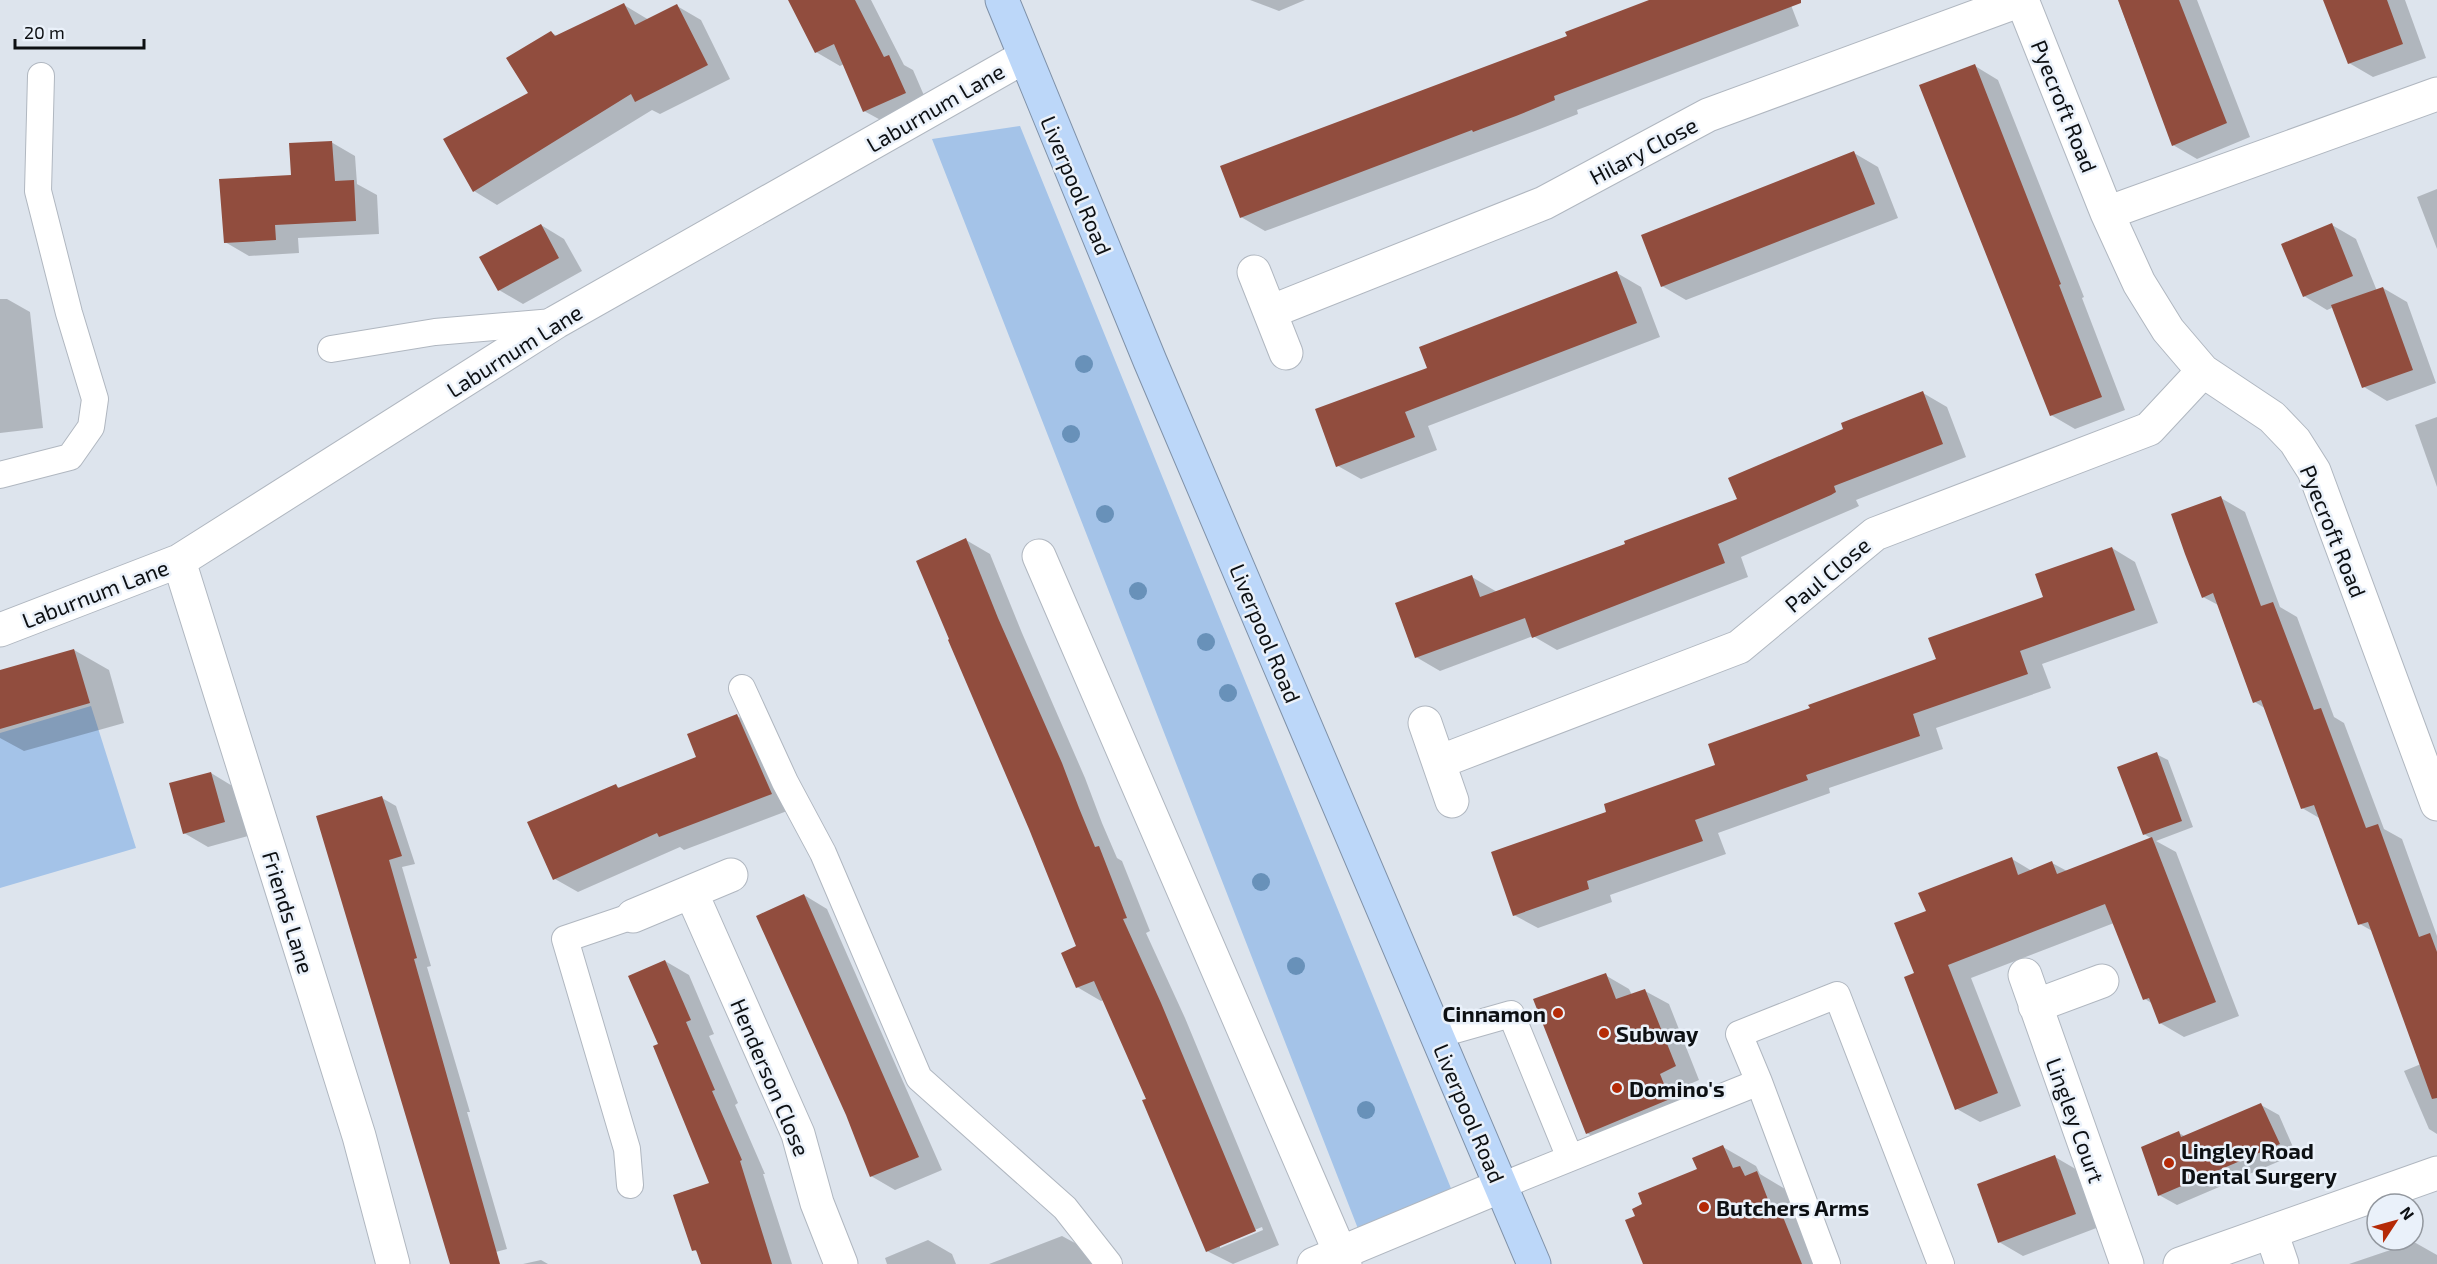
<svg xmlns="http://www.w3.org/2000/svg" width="2437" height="1264" font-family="'Exo 2',sans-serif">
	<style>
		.green { fill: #a4c3e8 }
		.shadow { fill: #0003; fill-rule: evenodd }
		.building { fill: #914d3e }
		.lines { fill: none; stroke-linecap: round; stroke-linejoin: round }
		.lane-casing { stroke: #b0b7c0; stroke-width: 28 }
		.street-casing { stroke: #b0b7c0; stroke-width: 35 }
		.secondary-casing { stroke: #b0b7c0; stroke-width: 35 }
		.highway-casing { stroke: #7f91a8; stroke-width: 35 }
		.lane { stroke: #fff; stroke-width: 26 }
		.street { stroke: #fff; stroke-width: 33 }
		.secondary { stroke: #fff; stroke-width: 33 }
		.highway { stroke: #bcd7f9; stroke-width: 33 }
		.tree { fill: #6891b9 }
		.poi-dot { fill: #b52a07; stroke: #eaf1fa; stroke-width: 2 }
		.labels { text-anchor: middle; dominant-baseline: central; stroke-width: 5; stroke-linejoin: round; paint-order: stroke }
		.street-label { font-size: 22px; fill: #0d1013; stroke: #eaf1fa }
		.poi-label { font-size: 22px; font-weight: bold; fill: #0d1013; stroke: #eaf1fa; text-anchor: start }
	</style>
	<rect width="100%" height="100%" fill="#dde4ed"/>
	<path class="green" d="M 1020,126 L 1461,1213 L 1364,1244 L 932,139 Z
		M 91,706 L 136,848 L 0,888 L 0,733 Z"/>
	<path class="shadow" d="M 790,0 L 871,0 L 904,65 L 913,70 L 929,107 L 888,124 L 864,111 L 844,64 L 840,66 L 816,52 Z
		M 1250,0 L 1305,0 L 1279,11 Z
		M 1655,0 L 1789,0 L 1799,26 L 1577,110 L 1578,114 L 1540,129 L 1265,231 L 1241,217 L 1569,37 Z
		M 2118,0 L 2197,0 L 2250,137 L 2197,159 L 2173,145 Z
		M 2325,0 L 2405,0 L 2426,58 L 2373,77 L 2349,63 Z
		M 624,5 L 649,20 L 677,6 L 701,20 L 730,79 L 660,114 L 652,110 L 497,205 L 474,191 L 530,93 L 551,33 L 558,36 Z
		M 1975,66 L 1998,80 L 2084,297 L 2082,298 L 2125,410 L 2075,429 L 2051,415 Z
		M 331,142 L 355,156 L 357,184 L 377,195 L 379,234 L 298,238 L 299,253 L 249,256 L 225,242 L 293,176 Z
		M 1854,153 L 1878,167 L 1898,218 L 1686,300 L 1662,286 Z
		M 2437,189 L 2437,249 L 2417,197 Z
		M 541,225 L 564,239 L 582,271 L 523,304 L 499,290 Z
		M 2332,225 L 2356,239 L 2377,291 L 2383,288 L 2407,302 L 2436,383 L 2387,401 L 2364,387 L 2334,307 L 2327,310 L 2304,296 Z
		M 1617,273 L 1641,287 L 1660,337 L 1428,426 L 1437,450 L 1361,479 L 1338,466 L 1429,369 Z
		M 0,299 L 7,299 L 30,312 L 43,428 L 0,433 Z
		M 1923,393 L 1947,407 L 1966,457 L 1856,500 L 1859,506 L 1855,508 L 1741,557 L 1748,577 L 1557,650 L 1533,636 L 1440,671 L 1416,657 L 1472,577 L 1497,592 L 1627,545 L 1739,500 L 1845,430 Z
		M 2437,417 L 2437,487 L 2415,425 Z
		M 2221,498 L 2245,512 L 2280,607 L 2297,617 L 2334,717 L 2344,723 L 2384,829 L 2402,839 L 2437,936 L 2437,1134 L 2429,1129 L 2404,1071 L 2421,1064 L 2374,932 L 2360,924 L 2321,819 L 2302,808 L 2266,709 L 2255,702 L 2220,606 L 2203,597 Z
		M 966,540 L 990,554 L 1022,633 L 1085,778 L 1102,823 L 1117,858 L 1122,861 L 1150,931 L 1146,933 L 1185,1018 L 1279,1245 L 1233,1264 L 1207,1251 L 1148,1099 L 1104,1000 L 1101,1001 L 1077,987 L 1078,947 ZM 1262,1227 L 1263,1230 L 1220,1248 L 1220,1244 Z
		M 2112,548 L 2135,562 L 2158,623 L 2042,664 L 2051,688 L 1936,728 L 1943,749 L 1829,788 L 1830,793 L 1718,833 L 1726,854 L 1610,895 L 1612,902 L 1538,928 L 1514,915 L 1608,812 L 1717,766 L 1812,709 L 1938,660 L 2045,598 Z
		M 74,650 L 109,670 L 124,723 L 24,751 L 0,738 L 0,672 Z
		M 737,716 L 761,729 L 795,808 L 684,850 L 680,847 L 578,892 L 555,879 L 616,786 L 620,788 L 698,757 Z
		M 2156,754 L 2168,760 L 2193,827 L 2156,841 L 2176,852 L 2239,1016 L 2184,1037 L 2160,1023 L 2153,1004 L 2145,999 L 2114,923 L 1971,978 L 2021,1106 L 1980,1122 L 1957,1109 L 1916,974 L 1928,911 L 2012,859 L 2032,871 L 2052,863 L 2067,871 L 2152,839 L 2144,834 Z
		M 211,773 L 234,787 L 248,836 L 208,847 L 184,833 Z
		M 382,798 L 396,806 L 415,864 L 402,867 L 431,966 L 427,967 L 470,1112 L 467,1112 L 507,1249 L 462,1261 L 318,817 Z
		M 804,895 L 827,909 L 942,1170 L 895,1190 L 871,1176 Z
		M 665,961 L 689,975 L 714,1034 L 709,1036 L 738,1103 L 735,1105 L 765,1174 L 763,1174 L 792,1264 L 702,1264 L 699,1253 L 694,1250 L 711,1184 L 660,1044 Z
		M 1605,975 L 1629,989 L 1632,995 L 1645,991 L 1669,1004 L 1699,1080 L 1683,1087 L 1693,1113 L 1611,1147 L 1587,1133 Z
		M 2261,1105 L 2279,1115 L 2296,1154 L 2177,1205 L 2159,1195 L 2179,1133 L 2186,1137 Z
		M 1723,1147 L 1756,1166 L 1760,1174 L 1790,1192 L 1827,1264 L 1645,1264 L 1637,1217 L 1699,1170 Z
		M 2055,1157 L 2079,1171 L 2099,1227 L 2023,1256 L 1999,1242 Z
		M 1062,1236 L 1086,1249 L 1092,1264 L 989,1264 Z
		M 928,1240 L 952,1254 L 956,1264 L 887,1264 L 885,1258 Z
		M 2414,1242 L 2437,1255 L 2437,1264 L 2349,1264 Z
		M 541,1260 L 548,1264 L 523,1264 Z"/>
	<path class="building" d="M 788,0 L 855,0 L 884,57 L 889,55 L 906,93 L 863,112 L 834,44 L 815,53 Z
		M 1649,0 L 1801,0 L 1801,3 L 1554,96 L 1555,100 L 1516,116 L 1473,132 L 1472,130 L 1240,218 L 1220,166 L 1567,36 L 1565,32 Z
		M 2118,0 L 2179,0 L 2227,123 L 2172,146 Z
		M 2323,0 L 2387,0 L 2403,44 L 2348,64 Z
		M 624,3 L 635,25 L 677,4 L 708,65 L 635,102 L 631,94 L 473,192 L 443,139 L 528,93 L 506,58 L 551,31 L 555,36 Z
		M 1975,64 L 2061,284 L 2059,285 L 2102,397 L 2050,416 L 1919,85 Z
		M 332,141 L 335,181 L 354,180 L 356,221 L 275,225 L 276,240 L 224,243 L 219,179 L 291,175 L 289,143 Z
		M 1854,151 L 1875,204 L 1661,287 L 1641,235 Z
		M 2332,223 L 2353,276 L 2303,297 L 2281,244 Z
		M 541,224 L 559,258 L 498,291 L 479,257 Z
		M 1617,271 L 1637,323 L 1405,412 L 1415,437 L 1336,467 L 1315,409 L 1427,368 L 1419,347 Z
		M 2383,287 L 2413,370 L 2362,388 L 2331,305 Z
		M 1923,391 L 1943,444 L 1834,486 L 1836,492 L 1831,495 L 1718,544 L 1725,563 L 1532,638 L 1525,618 L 1415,658 L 1395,603 L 1472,575 L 1480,597 L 1625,544 L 1624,541 L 1737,499 L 1728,478 L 1843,429 L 1841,423 Z
		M 2221,496 L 2261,606 L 2273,602 L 2314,710 L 2321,708 L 2366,828 L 2378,824 L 2419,937 L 2430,933 L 2437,952 L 2437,1098 L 2432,1099 L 2368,922 L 2358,925 L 2314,805 L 2301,809 L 2261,700 L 2253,703 L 2213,593 L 2202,598 L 2185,554 L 2171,514 Z
		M 966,538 L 998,618 L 1062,763 L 1079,808 L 1095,847 L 1099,846 L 1127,918 L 1123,919 L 1161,1003 L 1256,1231 L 1206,1252 L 1142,1100 L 1146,1099 L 1094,981 L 1076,988 L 1061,953 L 1076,946 L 1029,829 L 948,640 L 949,639 L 916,561 Z
		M 2112,547 L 2135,610 L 2020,651 L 2028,674 L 1913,714 L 1920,736 L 1806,775 L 1808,780 L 1695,820 L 1703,841 L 1587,881 L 1589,889 L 1513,916 L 1491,852 L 1606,812 L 1604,804 L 1715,765 L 1708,744 L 1810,708 L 1808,705 L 1936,659 L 1928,638 L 2043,597 L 2035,574 Z
		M 74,649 L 90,703 L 0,729 L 0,670 Z
		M 737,714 L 772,794 L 659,837 L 657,833 L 553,880 L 527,822 L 616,784 L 618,788 L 696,757 L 687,734 Z
		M 2157,752 L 2182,821 L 2143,835 L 2117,767 Z
		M 211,772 L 225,822 L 183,834 L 169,783 Z
		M 382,796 L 402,856 L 389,860 L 417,958 L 414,959 L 500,1264 L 450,1264 L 316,816 Z
		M 2152,837 L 2216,1002 L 2159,1024 L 2149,998 L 2143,1000 L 2105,904 L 1948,965 L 1998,1093 L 1955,1110 L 1904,977 L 1914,973 L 1894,923 L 1926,911 L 1918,893 L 2012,857 L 2018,875 L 2052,861 L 2057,874 Z
		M 804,894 L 919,1157 L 870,1177 L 846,1115 L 756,916 Z
		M 665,960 L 691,1020 L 686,1022 L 715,1090 L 712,1091 L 742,1160 L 740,1161 L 772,1264 L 701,1264 L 696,1250 L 692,1251 L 673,1195 L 709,1183 L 653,1046 L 658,1044 L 628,976 Z
		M 1606,973 L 1616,999 L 1645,989 L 1676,1066 L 1660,1074 L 1670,1099 L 1586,1134 L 1533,999 Z
		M 2261,1103 L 2280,1144 L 2158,1196 L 2141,1147 L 2179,1131 L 2181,1137 Z
		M 1723,1145 L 1733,1168 L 1740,1166 L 1745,1176 L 1757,1171 L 1774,1215 L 1781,1212 L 1802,1264 L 1643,1264 L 1625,1220 L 1635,1216 L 1632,1209 L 1642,1204 L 1638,1193 L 1697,1169 L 1692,1158 Z
		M 2055,1155 L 2076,1214 L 1998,1243 L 1977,1184 Z"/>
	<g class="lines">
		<defs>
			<path id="lane" d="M 331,349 L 435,332 L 553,322
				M 0,475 L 70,457 L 91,427 L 95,399 L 69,313 L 38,191 L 41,76
				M 742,688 L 785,782 L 823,853 L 919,1078 L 1065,1208 L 1109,1264
				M 1437,1035 L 1511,1014 L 1570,1158
				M 1759,1082 L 1827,1264
				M 630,1185 L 627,1149 L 565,939 L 633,916
				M 1501,1186 L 1759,1082 L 1739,1034 L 1837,995 L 1941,1264"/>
			<path id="street" d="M 2022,0 L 2107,213 L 2139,283 L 2168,330 L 2203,371 L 2272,417 L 2295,441 L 2314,471 L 2437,804
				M 2107,213 L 2437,94
				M 1254,272 L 1286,353
				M 1270,312 L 1544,203 L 1708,115 L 2021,0
				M 1039,556 L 1345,1264
				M 179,561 L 359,1136 L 393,1264
				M 0,630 L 179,561 L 556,322 L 1024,57
				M 1425,723 L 1452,801
				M 1439,762 L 1739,647 L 1875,534 L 2149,429 L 2203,371
				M 691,892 L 798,1134 L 817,1203 L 841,1264
				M 633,916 L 731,875
				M 2025,975 L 2127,1264
				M 2035,1006 L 2102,981
				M 2271,1232 L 2282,1264
				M 1314,1264 L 1501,1186"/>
			<path id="secondary" d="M 2180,1264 L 2437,1173"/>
			<path id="highway" d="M 1002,0 L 1150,361 L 1534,1264"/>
		</defs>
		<use href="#lane" class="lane-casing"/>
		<use href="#street" class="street-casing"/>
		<use href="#secondary" class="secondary-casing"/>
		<use href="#highway" class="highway-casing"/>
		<use href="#lane" class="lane"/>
		<use href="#street" class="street"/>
		<use href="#secondary" class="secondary"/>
		<use href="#highway" class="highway"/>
	</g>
	<g class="tree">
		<circle cx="1084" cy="364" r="9"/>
		<circle cx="1071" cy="434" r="9"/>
		<circle cx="1105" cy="514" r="9"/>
		<circle cx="1138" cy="591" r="9"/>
		<circle cx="1206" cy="642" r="9"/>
		<circle cx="1228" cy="693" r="9"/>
		<circle cx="1261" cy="882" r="9"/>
		<circle cx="1296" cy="966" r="9"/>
		<circle cx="1366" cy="1110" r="9"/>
	</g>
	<g class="poi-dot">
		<circle cx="1558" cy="1013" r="6"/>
		<circle cx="1604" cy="1033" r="6"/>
		<circle cx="1617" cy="1088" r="6"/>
		<circle cx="2169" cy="1163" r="6"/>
		<circle cx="1704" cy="1207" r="6"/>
	</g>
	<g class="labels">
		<g class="street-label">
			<text transform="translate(2065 106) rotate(68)">Pyecroft Road</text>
			<text transform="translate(935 107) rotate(-30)">Laburnum Lane</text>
			<text transform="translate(1643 150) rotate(-28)">Hilary Close</text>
			<text transform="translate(1077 185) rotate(67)">Liverpool Road</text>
			<text transform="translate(514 350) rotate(-32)">Laburnum Lane</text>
			<text transform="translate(2334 531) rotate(68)">Pyecroft Road</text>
			<text transform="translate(1827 574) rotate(-40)">Paul Close</text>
			<text transform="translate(95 593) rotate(-21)">Laburnum Lane</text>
			<text transform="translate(1266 633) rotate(67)">Liverpool Road</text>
			<text transform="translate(289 912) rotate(73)">Friends Lane</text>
			<text transform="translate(771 1077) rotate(67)">Henderson Close</text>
			<text transform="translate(1470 1113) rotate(67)">Liverpool Road</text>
			<text transform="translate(2076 1120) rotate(70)">Lingley Court</text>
		</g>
		<g class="poi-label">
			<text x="1546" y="1013" text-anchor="end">Cinnamon</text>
			<text x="1616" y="1033">Subway</text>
			<text x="1629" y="1088">Domino's</text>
			<text x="2181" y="1150">Lingley Road<tspan x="2181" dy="25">Dental Surgery</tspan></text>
			<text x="1716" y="1207">Butchers Arms</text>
		</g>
	</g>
	<g transform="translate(2395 1222) rotate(54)"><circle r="28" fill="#eaf1fa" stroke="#92979e" stroke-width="1.5"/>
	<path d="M0-4.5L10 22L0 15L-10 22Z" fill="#b52a07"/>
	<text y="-9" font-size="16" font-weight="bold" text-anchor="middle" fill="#0d1013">N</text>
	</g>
	<path d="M15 39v9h129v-9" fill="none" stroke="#0d1013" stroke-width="3"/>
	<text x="24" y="39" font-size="18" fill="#0d1013" stroke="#eaf1fa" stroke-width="4.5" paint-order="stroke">20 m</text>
</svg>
